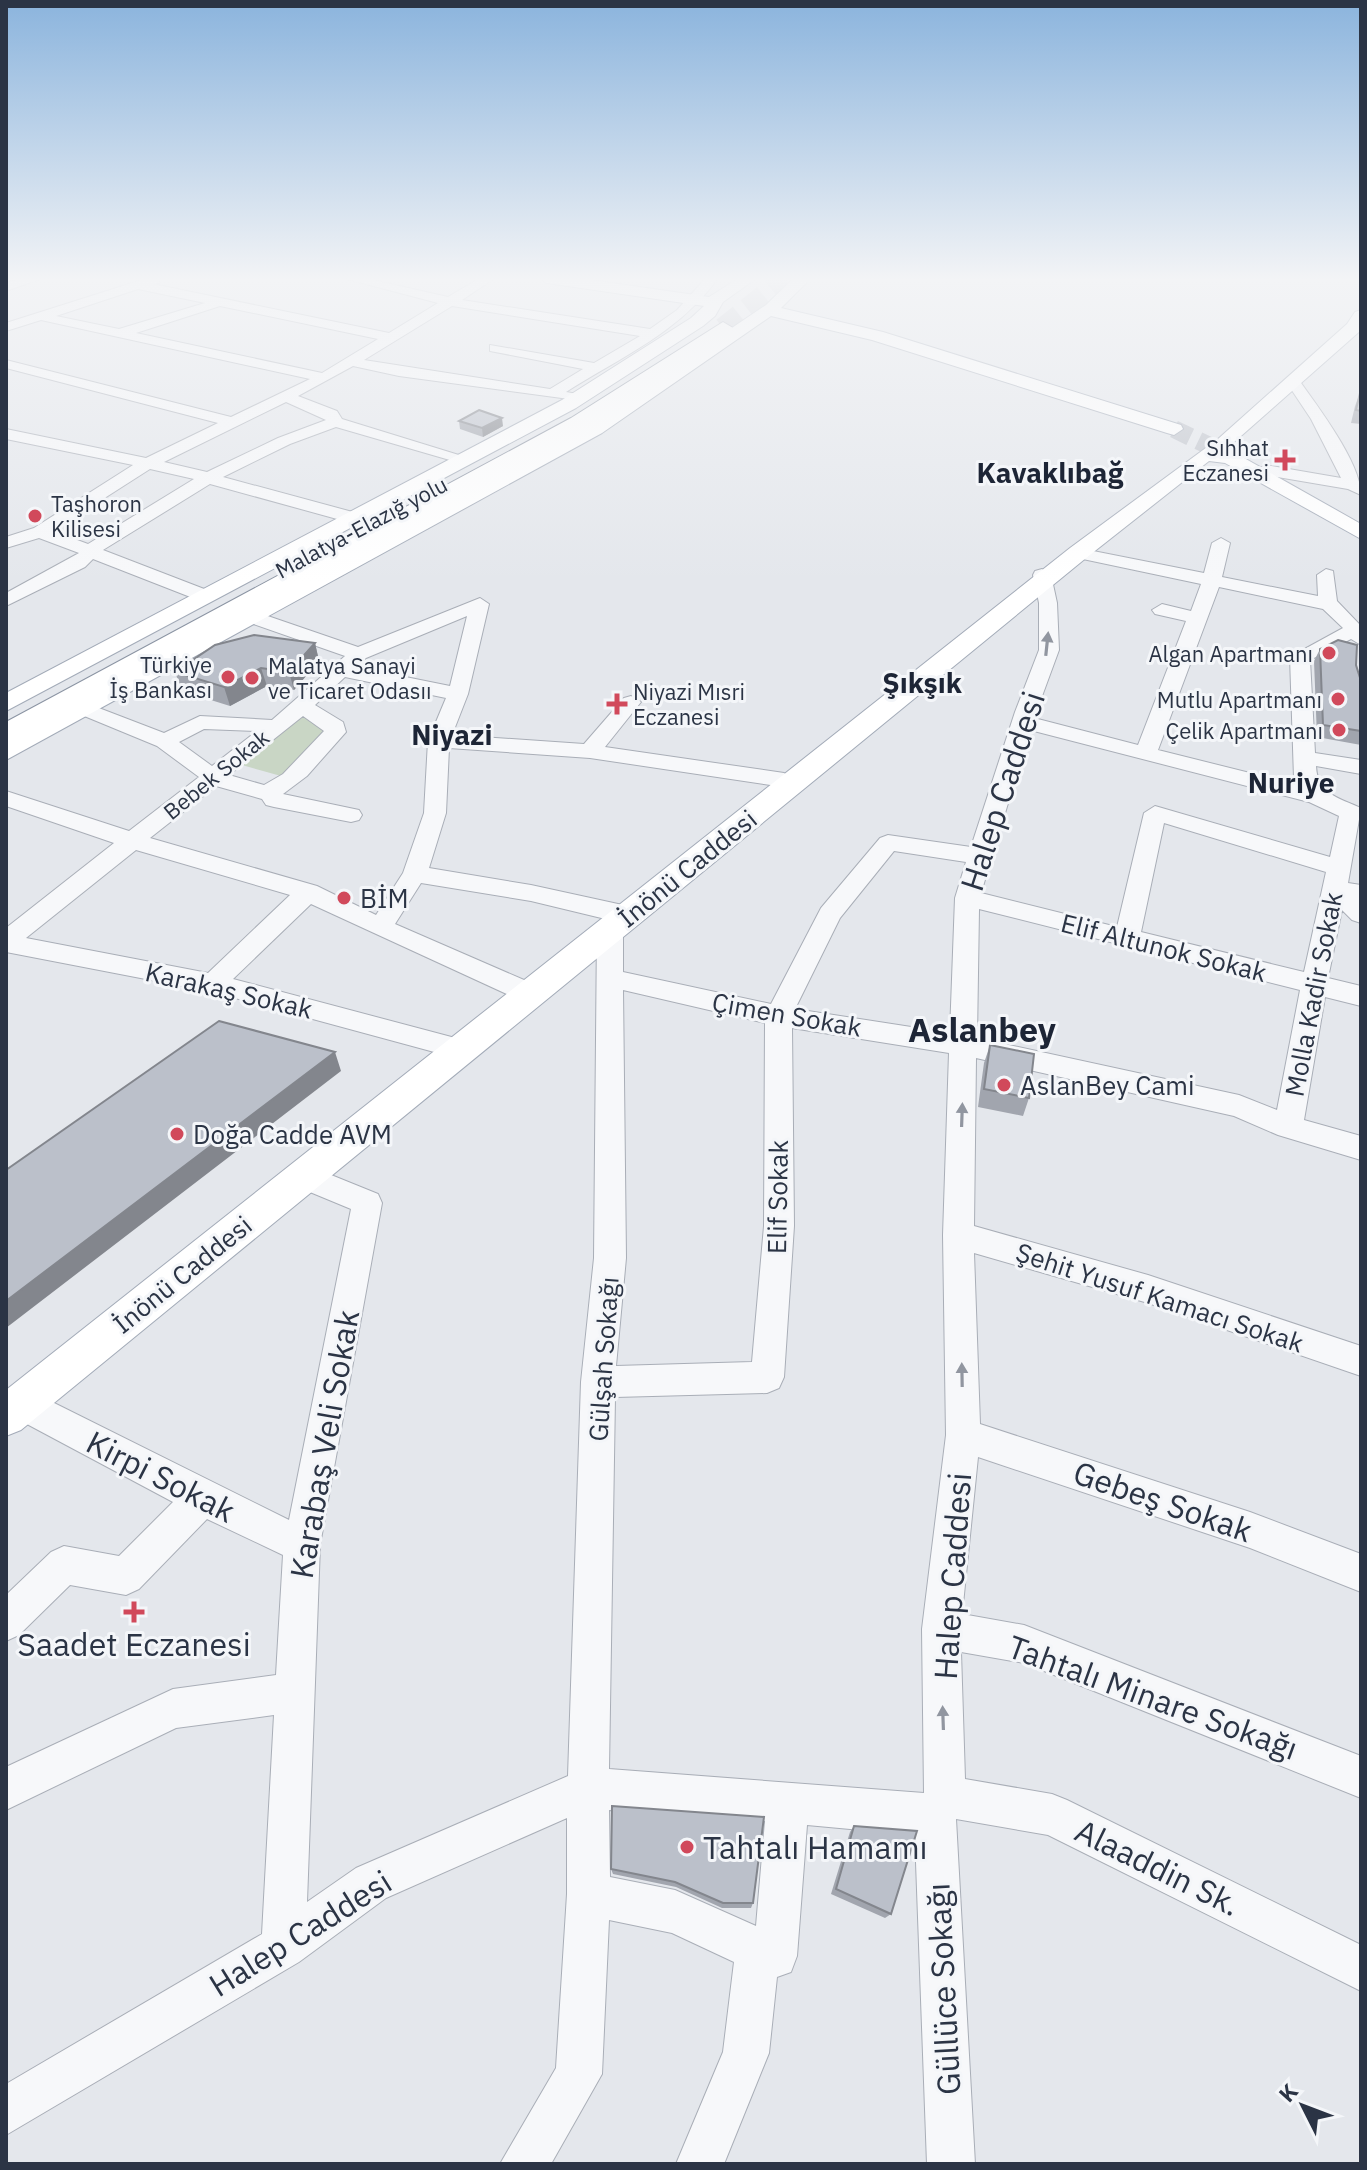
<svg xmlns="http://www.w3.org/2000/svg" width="1367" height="2170" font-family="'IBM Plex Sans',sans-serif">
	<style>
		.green { fill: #c9d6c5 }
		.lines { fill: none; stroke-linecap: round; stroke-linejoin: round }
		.major-tunnel { stroke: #bfc3cb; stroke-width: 18; stroke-dasharray: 18 9; stroke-linecap: butt }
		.highway-tunnel { stroke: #bfc3cb; stroke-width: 21; stroke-dasharray: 21 10; stroke-linecap: butt }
		.minor-casing { stroke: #a9aeb7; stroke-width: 2 }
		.major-casing { stroke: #a3abb8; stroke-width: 2 }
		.highway-casing { stroke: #8b94a3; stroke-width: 2 }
		.minor { fill: #f7f8fa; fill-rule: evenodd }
		.major { fill: #fff; fill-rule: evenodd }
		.highway { fill: #fff; fill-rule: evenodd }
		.wall { fill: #a1a5ae }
		.shaded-wall { fill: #83868d }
		.building { fill: #bbc0ca; stroke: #83868d; stroke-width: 2 }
		.oneway { fill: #9196a0 }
		.poi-dot { fill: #d1495b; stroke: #f4f6f9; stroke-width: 3 }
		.labels { text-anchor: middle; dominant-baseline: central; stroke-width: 6; stroke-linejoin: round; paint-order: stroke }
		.far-poi-label { font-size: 22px; fill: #2b3445; stroke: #f4f6f9; text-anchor: end }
		.far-street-label { font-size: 22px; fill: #2b3445; stroke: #f4f6f9 }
		.street-label { font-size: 26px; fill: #2b3445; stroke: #f4f6f9 }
		.poi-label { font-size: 26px; fill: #2b3445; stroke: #f4f6f9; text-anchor: start }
		.far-district-label { font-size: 28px; font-weight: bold; fill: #1d2536; stroke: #f4f6f9 }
		.near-street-label { font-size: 32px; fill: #2b3445; stroke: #f4f6f9 }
		.near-poi-label { font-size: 32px; fill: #2b3445; stroke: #f4f6f9 }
		.district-label { font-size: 34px; font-weight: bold; fill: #1d2536; stroke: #f4f6f9 }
	</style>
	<rect width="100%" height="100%" fill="#e4e7ec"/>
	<path class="green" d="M 310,710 L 337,726 L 281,776 L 242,765 Z"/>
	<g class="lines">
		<path class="major-tunnel" d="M 1174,429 L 1245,463"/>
		<path class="highway-tunnel" d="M 723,328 L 785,278"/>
		<defs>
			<path id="minor" d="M 24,278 L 43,278 L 6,291 L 6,283 Z
				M 148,278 L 159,278 L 159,283 L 153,284 L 389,333 L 438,303 L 343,278 L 364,278 L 448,297 L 480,278 L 495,278 L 462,300 L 650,329 L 677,310 L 706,278 L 718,278 C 680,332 621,357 566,392 L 584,395 L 584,401 L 399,376 L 353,366 L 298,396 L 337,411 L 342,419 L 475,460 L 467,465 L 336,427 L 290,444 L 223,477 L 360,514 L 360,522 L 348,522 L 210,484 L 103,550 L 212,592 L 212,600 L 198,600 L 93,559 L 85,567 L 6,606 L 6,593 L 79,553 L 39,538 L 6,548 L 6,537 L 34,528 L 133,465 L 6,439 L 6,429 L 146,458 L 218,423 L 6,368 L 6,360 L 231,417 L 310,379 L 41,320 L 6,331 L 6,323 ZM 138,289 L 205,303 L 119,329 L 56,316 ZM 220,306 L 378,339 L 322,373 L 136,333 ZM 452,306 L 640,336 L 594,363 L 490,345 L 490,351 L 583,369 L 550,389 L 364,360 ZM 286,402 L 326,420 L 278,438 L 207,472 L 164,462 ZM 150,469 L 194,479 L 88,544 L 53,531 Z
				M 1294,379 L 1299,380 C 1318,407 1361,463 1361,495 L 1348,489 L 1265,475 L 1257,470 L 1265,465 L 1341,478 L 1311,419 L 1287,383 Z
				M 1221,538 L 1230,543 L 1222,577 L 1318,596 L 1317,575 L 1326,569 L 1333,571 L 1337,601 L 1361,626 L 1361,645 L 1351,639 L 1310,660 L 1315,753 L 1361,760 L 1361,774 L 1316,766 C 1317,794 1339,798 1361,808 L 1348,883 L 1361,885 L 1361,923 L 1352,920 L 1342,910 L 1328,978 L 1361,986 L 1361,1006 L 1325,997 L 1304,1120 L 1361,1136 L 1361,1160 L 1278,1135 L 1234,1116 L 976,1058 L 974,1226 L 1148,1275 L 1361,1346 L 1361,1376 L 1148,1303 L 974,1253 L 980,1424 L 1250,1512 L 1361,1554 L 1361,1592 L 1250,1548 L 978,1457 L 962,1614 L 1024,1625 L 1361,1756 L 1361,1798 L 1024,1663 L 961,1652 L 965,1779 L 1052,1794 L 1067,1800 L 1361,1945 L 1361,1991 L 1048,1835 L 956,1819 L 975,2164 L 927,2164 L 915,1835 L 807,1825 L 797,1956 L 791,1972 L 777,1977 L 769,2053 L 724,2164 L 676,2164 L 723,2052 L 734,1962 L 672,1933 L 609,1920 L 602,2074 L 551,2164 L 500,2164 L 556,2068 L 567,1894 L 567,1818 L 386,1898 L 299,1962 L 6,2135 L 6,2084 L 262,1934 L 274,1715 L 176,1728 L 6,1810 L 6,1767 L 173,1689 L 276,1675 L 283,1555 L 207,1519 L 139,1589 L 126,1595 L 70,1585 L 19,1635 L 6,1641 L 6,1595 L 51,1552 L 64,1546 L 119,1556 L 173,1502 L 10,1415 L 6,1402 L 10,1393 L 22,1388 L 34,1393 L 289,1520 L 351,1209 L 293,1185 L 289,1176 L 293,1167 L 304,1164 L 378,1194 L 382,1203 L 320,1545 L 307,1902 L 356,1868 L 568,1776 L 581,1382 L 594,1258 L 597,930 L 601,924 L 619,924 L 623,930 L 623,972 L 771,1004 L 821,908 L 880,838 L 888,835 L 971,847 L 1015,712 L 1039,650 L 1039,603 L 1033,575 L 1035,571 L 1042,569 L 1051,575 L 1057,603 L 1059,650 L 1034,718 L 1138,745 L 1186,621 L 1155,614 L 1152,610 L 1162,604 L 1191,611 L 1201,584 L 1078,558 L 1069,553 L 1078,548 L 1204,573 L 1212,543 ZM 1219,587 L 1323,609 L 1343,628 L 1290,657 L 1294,778 L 1298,785 L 1158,750 ZM 1030,730 L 1309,802 L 1339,816 L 1330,857 L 1155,806 L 1144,813 L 1117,927 L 981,893 ZM 1164,823 L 1326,872 L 1304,972 L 1141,932 ZM 894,851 L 966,862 L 955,898 L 950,1033 L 795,1009 L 840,918 ZM 979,909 L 1300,990 L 1277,1110 L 1239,1095 L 977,1038 ZM 623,990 L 765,1023 L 764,1226 L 752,1362 L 616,1366 L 626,1258 ZM 792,1028 L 949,1053 L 943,1235 L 946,1435 L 922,1629 L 924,1793 L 609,1769 L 615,1397 L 767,1393 L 779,1388 L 784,1377 L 794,1226 ZM 609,1810 L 765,1821 L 756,1926 L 675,1890 L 610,1877 Z
				M 480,598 L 489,604 L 468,694 L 452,735 L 584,744 L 624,698 L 631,696 L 641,702 L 605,747 L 784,773 L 795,780 L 784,787 L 590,758 L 449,748 L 446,813 L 429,868 L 531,885 L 618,904 L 627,907 L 630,913 L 627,919 L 618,922 L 531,901 L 421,883 L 395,924 L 531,983 L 535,990 L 531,997 L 513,997 L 311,904 L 233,979 L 459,1039 L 463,1046 L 459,1053 L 449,1056 L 213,992 L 6,952 L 6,928 L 114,843 L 6,806 L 6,791 L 129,831 L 199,777 L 157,746 L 77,713 L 74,709 L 77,705 L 91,705 L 164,733 L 200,716 L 272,720 L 345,656 L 245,621 L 242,617 L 245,613 L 259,613 L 358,647 ZM 467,616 L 450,686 L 356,667 L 366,658 ZM 345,677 L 446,698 L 428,741 L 424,813 L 403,873 L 376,915 L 317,886 L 150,838 L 216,786 L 262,799 L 266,805 L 274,807 L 351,822 L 359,820 L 362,815 L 359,810 L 283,794 L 307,776 L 346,732 L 343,722 L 315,705 ZM 303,716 L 324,731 L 283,774 L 264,785 L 229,775 ZM 204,729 L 257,731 L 212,766 L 179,742 ZM 136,850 L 290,895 L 208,973 L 26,938 Z"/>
			<path id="major" d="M 539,278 L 577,278 L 709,297 L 739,278 L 757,278 L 723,302 L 715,316 L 703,326 L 576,408 L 6,711 L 6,693 L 562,400 L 691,318 L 704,306 L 547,283 Z
				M 794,278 L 811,278 L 781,308 L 883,332 L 1181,425 L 1183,429 L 1174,435 L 1167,433 L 872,340 L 771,316 L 602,433 L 6,760 L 6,741 L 588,425 L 766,305 Z
				M 1361,310 L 1360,331 L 1224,451 L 1237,454 L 1361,524 L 1361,539 L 1225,463 L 1209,461 L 1086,558 L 21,1430 L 6,1436 L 6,1390 L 1070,548 L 1218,439 L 1347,324 L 1355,312 Z"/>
			<path id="highway" d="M 723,322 L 733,328 L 730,332 L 678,370 L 587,428 L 6,743 L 6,722 L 571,418 Z"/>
		</defs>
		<use href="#minor" class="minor-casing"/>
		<use href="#major" class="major-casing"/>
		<use href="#highway" class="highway-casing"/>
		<use href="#minor" class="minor"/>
		<use href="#major" class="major"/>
		<use href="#highway" class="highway"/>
	</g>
	<path class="wall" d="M 1360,393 L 1361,394 L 1361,424 L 1351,423 L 1355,406 Z
		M 459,421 L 503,426 L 483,437 L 460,429 Z
		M 315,643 L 319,661 L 294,690 L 267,686 L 230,706 L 182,691 L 175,672 Z
		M 1320,649 L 1356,665 L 1361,681 L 1361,745 L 1317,737 L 1314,661 Z
		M 990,1045 L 1029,1098 L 1023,1116 L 978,1107 L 984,1063 Z
		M 612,1806 L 753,1903 L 751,1908 L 722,1908 L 676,1887 L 613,1874 L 611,1869 Z
		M 854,1826 L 891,1914 L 885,1918 L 831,1894 L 850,1832 Z"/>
	<path class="shaded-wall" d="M 502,418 L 503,426 L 483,437 L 482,428 Z
		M 315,643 L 319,661 L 294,690 L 289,672 Z
		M 261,668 L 267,686 L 230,706 L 224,687 Z
		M 335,1052 L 341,1071 L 6,1328 L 6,1301 Z"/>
	<path class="building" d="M 1360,393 L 1361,394 L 1361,411 L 1356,410 Z
		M 479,410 L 502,418 L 482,428 L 459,421 Z
		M 254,635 L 315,643 L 289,672 L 261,668 L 224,687 L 175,672 L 215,645 Z
		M 1338,640 L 1357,645 L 1356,665 L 1361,681 L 1361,731 L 1323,725 L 1320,649 Z
		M 219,1021 L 335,1052 L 6,1301 L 6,1170 Z
		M 990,1045 L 1034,1054 L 1029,1098 L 984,1089 Z
		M 612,1806 L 764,1817 L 753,1903 L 723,1903 L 675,1882 L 611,1869 Z
		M 854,1826 L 917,1831 L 891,1914 L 836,1889 Z"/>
	<defs><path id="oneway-solid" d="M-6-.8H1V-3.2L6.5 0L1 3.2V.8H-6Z" transform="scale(2)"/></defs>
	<g class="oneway">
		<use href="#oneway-solid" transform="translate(1047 644) rotate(-84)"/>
		<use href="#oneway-solid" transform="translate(962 1115) rotate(-88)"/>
		<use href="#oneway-solid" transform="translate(962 1375) rotate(-91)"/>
		<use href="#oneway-solid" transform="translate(943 1718) rotate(-92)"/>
	</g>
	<linearGradient id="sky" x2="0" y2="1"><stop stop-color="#8bb4dd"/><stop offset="0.48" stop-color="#f3f4f6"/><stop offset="1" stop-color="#f3f4f6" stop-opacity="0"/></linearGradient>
	<rect width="1367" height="582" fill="url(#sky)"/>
	<g class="poi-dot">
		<path d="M1281 448h8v8h8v8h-8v8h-8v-8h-8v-8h8z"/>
		<circle cx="35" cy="516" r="8"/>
		<circle cx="1329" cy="653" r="8"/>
		<circle cx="228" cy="677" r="8"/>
		<circle cx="252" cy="678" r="8"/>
		<circle cx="1338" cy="699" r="8"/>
		<path d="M613 692h8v8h8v8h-8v8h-8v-8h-8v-8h8z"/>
		<circle cx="1339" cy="730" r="8"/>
		<circle cx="344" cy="898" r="8"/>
		<circle cx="1004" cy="1085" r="8"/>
		<circle cx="177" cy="1134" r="8"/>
		<path d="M130 1600h8v8h8v8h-8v8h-8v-8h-8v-8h8z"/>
		<circle cx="687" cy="1847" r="8"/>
	</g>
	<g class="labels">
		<g class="far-poi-label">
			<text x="1269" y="447">Sıhhat<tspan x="1269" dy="25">Eczanesi</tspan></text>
			<text x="51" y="503" text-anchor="start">Taşhoron<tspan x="51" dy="25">Kilisesi</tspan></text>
			<text x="1313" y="653">Algan Apartmanı</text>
			<text x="212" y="664">Türkiye<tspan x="212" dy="25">İş Bankası</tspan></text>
			<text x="268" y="665" text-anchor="start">Malatya Sanayi<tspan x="268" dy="25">ve Ticaret Odasıı</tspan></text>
			<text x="633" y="691" text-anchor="start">Niyazi Mısri<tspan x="633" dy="25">Eczanesi</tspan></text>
			<text x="1322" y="699">Mutlu Apartmanı</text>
			<text x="1323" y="730">Çelik Apartmanı</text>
		</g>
		<g class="far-street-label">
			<text transform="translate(361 527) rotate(-28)">Malatya-Elazığ yolu</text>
			<text transform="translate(216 774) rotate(-39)">Bebek Sokak</text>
		</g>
		<g class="street-label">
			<text transform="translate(687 868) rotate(-39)">İnönü Caddesi</text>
			<text transform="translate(1164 947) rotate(14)">Elif Altunok Sokak</text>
			<text transform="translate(229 990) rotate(13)">Karakaş Sokak</text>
			<text transform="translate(1313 994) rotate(-79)">Molla Kadir Sokak</text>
			<text transform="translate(787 1014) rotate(10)">Çimen Sokak</text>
			<text transform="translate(777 1197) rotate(-89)">Elif Sokak</text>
			<text transform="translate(182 1274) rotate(-39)">İnönü Caddesi</text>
			<text transform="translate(1160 1297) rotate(18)">Şehit Yusuf Kamacı Sokak</text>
			<text transform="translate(603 1359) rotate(-86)">Gülşah Sokağı</text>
		</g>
		<g class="poi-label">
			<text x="360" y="898">BİM</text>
			<text x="1020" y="1085">AslanBey Cami</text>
			<text x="193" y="1134">Doğa Cadde AVM</text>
		</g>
		<g class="far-district-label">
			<text x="1050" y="472">Kavaklıbağ</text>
			<text x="922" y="682">Şıkşık</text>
			<text x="452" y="734">Niyazi</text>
			<text x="1291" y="782">Nuriye</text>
		</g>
		<g class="near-street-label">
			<text transform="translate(1002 791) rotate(-72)">Halep Caddesi</text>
			<text transform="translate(324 1444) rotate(-80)">Karabaş Veli Sokak</text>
			<text transform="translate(161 1476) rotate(27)">Kirpi Sokak</text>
			<text transform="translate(1163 1501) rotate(19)">Gebeş Sokak</text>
			<text transform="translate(952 1576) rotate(-86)">Halep Caddesi</text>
			<text transform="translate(1153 1697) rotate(20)">Tahtalı Minare Sokağı</text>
			<text transform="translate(1158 1867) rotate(26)">Alaaddin Sk.</text>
			<text transform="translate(300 1933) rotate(-32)">Halep Caddesi</text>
			<text transform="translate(943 1989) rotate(-93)">Güllüce Sokağı</text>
		</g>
		<g class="near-poi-label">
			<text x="134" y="1644">Saadet Eczanesi</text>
			<text x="703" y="1847" text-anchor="start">Tahtalı Hamamı</text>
		</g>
		<g class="district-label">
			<text x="982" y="1029">Aslanbey</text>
		</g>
	</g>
	<rect width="1367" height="2170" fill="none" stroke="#2b3445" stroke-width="16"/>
	<g transform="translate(1303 2106) rotate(312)" stroke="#f4f6f9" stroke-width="6" paint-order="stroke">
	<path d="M0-6L14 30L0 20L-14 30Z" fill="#2b3445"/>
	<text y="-12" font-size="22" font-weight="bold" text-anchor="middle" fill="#2b3445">K</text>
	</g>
</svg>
